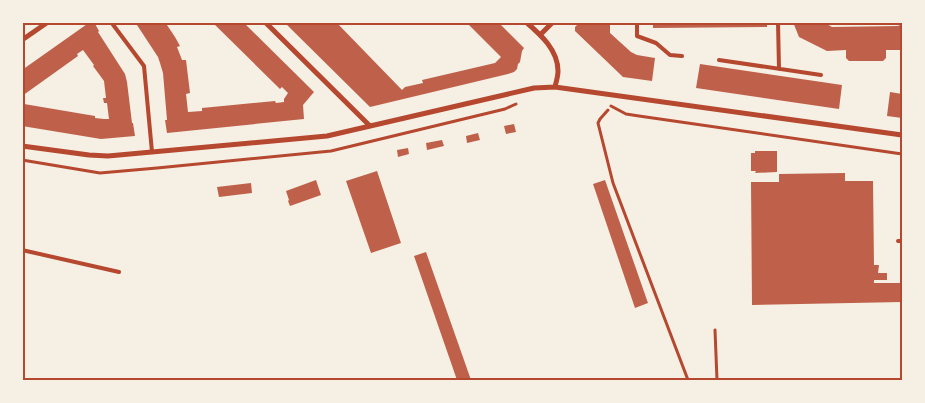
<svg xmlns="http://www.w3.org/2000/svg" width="925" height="403" font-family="'Open Sans',sans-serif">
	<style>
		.building { fill: #bf614a }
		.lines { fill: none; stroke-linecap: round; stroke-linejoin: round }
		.path { stroke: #b5482f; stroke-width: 3 }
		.service { stroke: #b5482f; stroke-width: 4 }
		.minor { stroke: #b5482f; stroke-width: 5 }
		.neatline { fill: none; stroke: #b5482f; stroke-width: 2 }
	</style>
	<rect width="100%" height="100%" fill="#f6efe4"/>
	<path class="building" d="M 90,22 L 94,22 L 99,31 L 98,32 L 125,74 L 127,82 L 132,123 L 133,123 L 135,136 L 101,139 L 22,126 L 22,105 L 24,106 L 24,104 L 95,116 L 95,118 L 104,119 L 109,119 L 107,103 L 104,103 L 103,98 L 106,98 L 104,81 L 93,66 L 94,65 L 83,50 L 77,54 L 78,56 L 22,96 L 22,70 Z
		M 135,22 L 165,22 L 175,37 L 180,46 L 177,47 L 182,60 L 186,60 L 190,93 L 186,94 L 188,112 L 202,111 L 202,108 L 275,101 L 276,103 L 284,102 L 284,99 L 288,93 L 282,87 L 280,89 L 212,22 L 243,22 L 314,92 L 303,105 L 304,119 L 167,133 L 165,120 L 167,120 L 163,73 L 160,63 L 158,57 Z
		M 284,22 L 336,22 L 402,90 L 405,87 L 423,83 L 422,80 L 495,63 L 501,57 L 466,22 L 498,22 L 524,48 L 522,51 L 520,62 L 518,64 L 517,69 L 514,72 L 508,74 L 370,107 Z
		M 580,22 L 610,22 L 610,33 L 631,52 L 637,55 L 655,58 L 652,81 L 623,77 L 575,31 L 575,27 Z
		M 653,22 L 767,22 L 767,27 L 653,28 Z
		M 793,22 L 823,22 L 832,27 L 898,26 L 902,24 L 902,50 L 886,50 L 886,58 L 883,61 L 849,61 L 846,58 L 846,50 L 827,51 L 799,37 Z
		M 700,64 L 842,85 L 839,109 L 696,88 Z
		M 890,92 L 902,94 L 902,118 L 887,116 Z
		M 514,124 L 516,132 L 506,134 L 504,126 Z
		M 478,133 L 480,140 L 467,143 L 466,136 Z
		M 442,140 L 444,146 L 427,150 L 426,143 Z
		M 408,148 L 409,154 L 398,157 L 397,150 Z
		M 755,151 L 777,151 L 777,172 L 755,173 L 756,171 L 751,171 L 751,153 L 755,153 Z
		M 377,171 L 401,243 L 371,253 L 346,181 Z
		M 845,173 L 845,181 L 873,181 L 874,265 L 879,265 L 878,273 L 887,273 L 887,280 L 874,280 L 874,283 L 902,283 L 902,302 L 752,305 L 751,182 L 779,182 L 779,174 Z
		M 316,180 L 321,195 L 290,206 L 288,201 L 289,200 L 286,191 Z
		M 605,180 L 648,303 L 635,308 L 593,184 Z
		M 251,183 L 252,193 L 219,197 L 217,187 Z
		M 426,252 L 471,380 L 457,380 L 414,256 Z"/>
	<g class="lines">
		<path class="path" d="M 611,106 L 626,114 L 639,116 L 902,154
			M 608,110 L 600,119 L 598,123 L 613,183 L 688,380
			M 22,160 L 100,173 L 157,168 L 331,151 L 505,109 L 516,104
			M 715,330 L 717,380"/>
		<path class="service" d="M 111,22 L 144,66 L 152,152
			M 637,22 L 637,36 L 656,43 L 670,55 L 682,56
			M 778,22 L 779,69
			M 719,60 L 821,75
			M 898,241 L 902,241
			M 22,250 L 119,272"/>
		<path class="minor" d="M 265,22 L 370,126
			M 526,22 C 541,35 558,50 558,71 C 558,77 556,82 555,87
			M 540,35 L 553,22
			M 22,40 L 48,22
			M 22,146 L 89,155 L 108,156 L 327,136 L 534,88 L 555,87 L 902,135"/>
	</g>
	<rect width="925" height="403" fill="none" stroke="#f6efe4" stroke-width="48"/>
	<rect x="24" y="24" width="877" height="355" class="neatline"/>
</svg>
